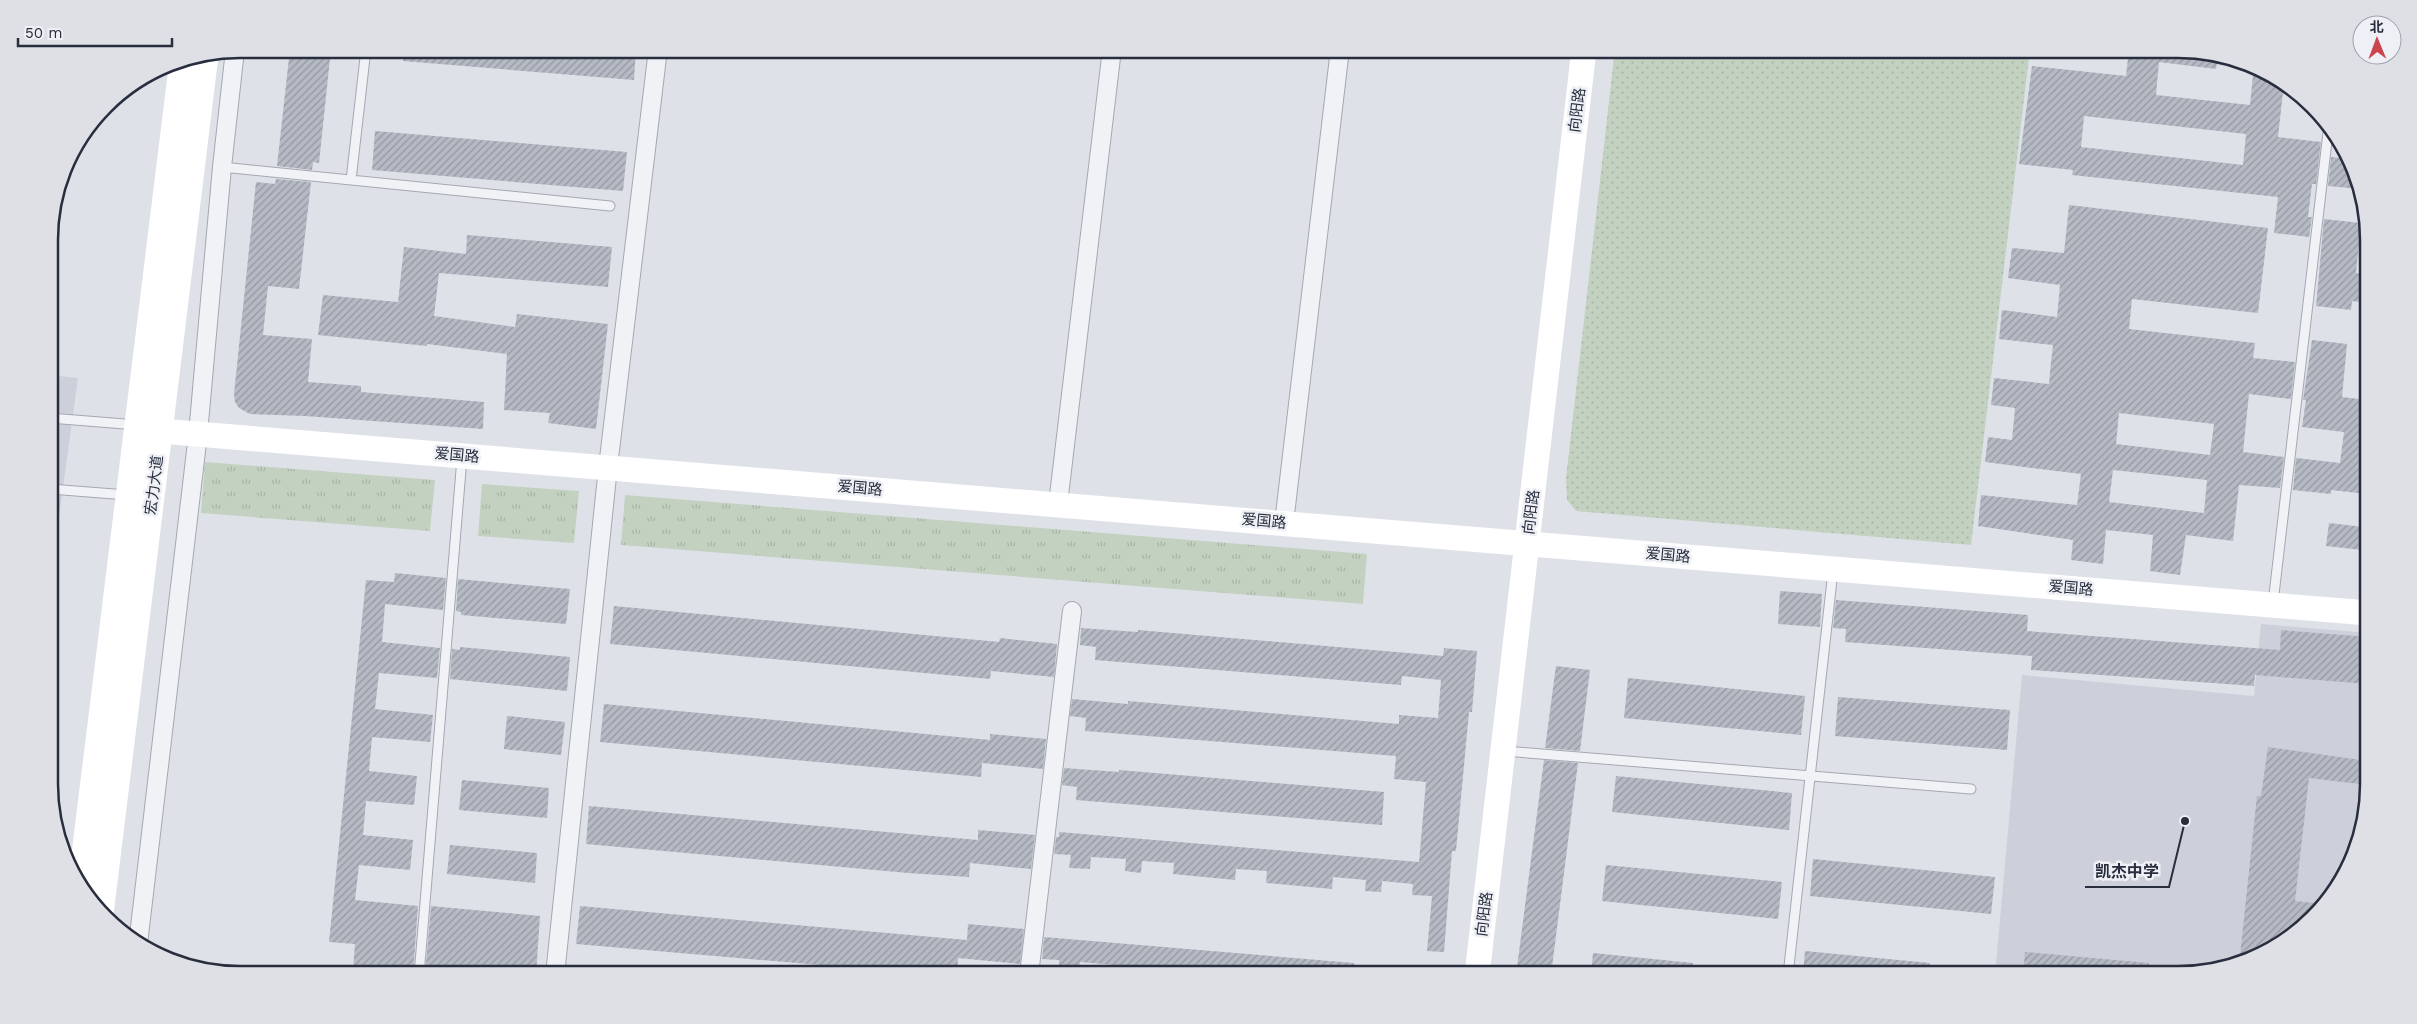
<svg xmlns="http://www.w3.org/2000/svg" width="2417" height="1024" font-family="'Work Sans','Noto Sans SC',sans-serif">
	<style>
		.built { fill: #cdd0da }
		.grass { fill: url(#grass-tufts) }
		.park { fill: url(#park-dots) }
		.building { fill: url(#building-hatch); fill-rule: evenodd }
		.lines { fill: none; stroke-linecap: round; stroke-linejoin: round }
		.lane-casing { stroke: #a4a8b2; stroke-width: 11 }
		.street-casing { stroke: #a4a8b2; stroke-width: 20 }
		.lane { stroke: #f1f2f6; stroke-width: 9 }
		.street { stroke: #f1f2f6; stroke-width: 18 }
		.secondary { stroke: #fff; stroke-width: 25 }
		.labels { text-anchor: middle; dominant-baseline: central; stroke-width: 5; stroke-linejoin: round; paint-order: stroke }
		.street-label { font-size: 15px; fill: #282e3e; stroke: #eef0f5 }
		.rim { fill: none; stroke: #282e3e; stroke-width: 2.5 }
		.leader { fill: none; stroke: #282e3e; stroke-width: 2 }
		.callout-dot { fill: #282e3e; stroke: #eef0f5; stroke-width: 2 }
		.callout-label { font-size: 16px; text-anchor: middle; font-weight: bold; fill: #282e3e; stroke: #eef0f5; stroke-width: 5; stroke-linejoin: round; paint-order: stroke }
	</style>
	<defs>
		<pattern id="grass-tufts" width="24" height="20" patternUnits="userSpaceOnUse" patternTransform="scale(1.25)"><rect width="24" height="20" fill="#c3d2c0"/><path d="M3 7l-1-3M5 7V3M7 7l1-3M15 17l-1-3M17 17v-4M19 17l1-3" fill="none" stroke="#a8b5a6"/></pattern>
		<pattern id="park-dots" width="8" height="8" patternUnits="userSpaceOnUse" patternTransform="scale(1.25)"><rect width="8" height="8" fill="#c3d2c0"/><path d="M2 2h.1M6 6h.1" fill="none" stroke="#a8b5a6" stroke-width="1.8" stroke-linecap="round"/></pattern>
		<pattern id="building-hatch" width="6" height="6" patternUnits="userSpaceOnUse" patternTransform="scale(1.25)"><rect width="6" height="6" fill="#b6bac4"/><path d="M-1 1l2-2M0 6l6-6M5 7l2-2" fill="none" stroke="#9498a1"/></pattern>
	</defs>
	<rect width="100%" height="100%" fill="#dfe1e8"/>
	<path class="built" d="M 49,375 L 78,378 L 50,583 Z
		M 2261,624 L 2368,633 L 2368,785 L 2354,857 L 2329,901 L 2284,943 L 2239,965 L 2190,975 L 1995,975 L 2022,675 L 2254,696 Z"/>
	<path class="grass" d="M 205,462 L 435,480 L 430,531 L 201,513 Z
		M 482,484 L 579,491 L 574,543 L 478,536 Z
		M 625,495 L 1367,554 L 1363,604 L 621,545 Z"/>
	<path class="park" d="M 1615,49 L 2030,49 L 1971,545 L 1576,511 L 1567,500 L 1566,478 Z"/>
	<path class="building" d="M 290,49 L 331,49 L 319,163 L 313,162 L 312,170 L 277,166 Z
		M 404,49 L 636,49 L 634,80 L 403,61 Z
		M 2129,49 L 2178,49 L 2218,57 L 2216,69 L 2159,62 L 2156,95 L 2250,105 L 2254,65 L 2284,83 L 2278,137 L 2321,142 L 2316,184 L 2312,184 L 2308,217 L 2312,217 L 2309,237 L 2274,233 L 2278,197 L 2072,175 L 2073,170 L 2019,164 L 2032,66 L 2126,76 ZM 2084,116 L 2246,134 L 2243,165 L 2081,147 Z
		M 375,131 L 627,152 L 623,191 L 372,170 Z
		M 2331,157 L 2349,159 L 2360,189 L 2328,186 Z
		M 276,179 L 311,182 L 299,289 L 268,286 L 263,335 L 312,339 L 308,382 L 361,386 L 361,392 L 484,402 L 483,429 L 305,416 L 250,414 L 239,408 L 235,402 L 234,394 L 256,182 L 275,184 Z
		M 2069,205 L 2268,228 L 2258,313 L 2132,299 L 2129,329 L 2255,343 L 2253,358 L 2295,362 L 2291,399 L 2249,394 L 2243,452 L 2284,457 L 2280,488 L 2239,485 L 2233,541 L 2186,535 L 2180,575 L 2150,571 L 2153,535 L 2106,530 L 2103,564 L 2071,560 L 2073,540 L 1978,526 L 1981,495 L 2077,505 L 2081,474 L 1985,462 L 1988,437 L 2012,440 L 2015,408 L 1991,405 L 1994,378 L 2049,384 L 2051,362 L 2053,345 L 1999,339 L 2002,310 L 2057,317 L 2060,285 L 2008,278 L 2012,248 L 2064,253 ZM 2119,413 L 2214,424 L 2210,455 L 2116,444 ZM 2113,470 L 2207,480 L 2204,513 L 2109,502 Z
		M 2324,219 L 2361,223 L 2356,273 L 2367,275 L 2367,303 L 2352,301 L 2351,310 L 2316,306 Z
		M 467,235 L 612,247 L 608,287 L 439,273 L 434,316 L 515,327 L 517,314 L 608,324 L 596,429 L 548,423 L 550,413 L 504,410 L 507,354 L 427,344 L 427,346 L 318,335 L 323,295 L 398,302 L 404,247 L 466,254 Z
		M 2312,340 L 2347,344 L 2342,397 L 2367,400 L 2367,494 L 2331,490 L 2331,494 L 2293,490 L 2296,458 L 2340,463 L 2344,432 L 2302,427 L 2306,400 L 2303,400 Z
		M 2329,523 L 2364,527 L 2362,550 L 2326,546 Z
		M 395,573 L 446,578 L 443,610 L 385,604 L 382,642 L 440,648 L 437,678 L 379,673 L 375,709 L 433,715 L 430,742 L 372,737 L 369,771 L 417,776 L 414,805 L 366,801 L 363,835 L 413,840 L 410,870 L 359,865 L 355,900 L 418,906 L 413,974 L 404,975 L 353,970 L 355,944 L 329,942 L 366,580 L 394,582 Z
		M 458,579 L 570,589 L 566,624 L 461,615 L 461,612 L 456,611 Z
		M 1780,591 L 1822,594 L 1820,627 L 1778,624 Z
		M 1836,600 L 2028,615 L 2027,631 L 2280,650 L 2281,630 L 2368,637 L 2368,684 L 2255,675 L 2254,686 L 2031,670 L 2032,656 L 1845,642 L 1846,629 L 1833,628 Z
		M 614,606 L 999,642 L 1000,638 L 1057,644 L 1054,677 L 991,671 L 990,679 L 610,644 Z
		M 1081,628 L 1138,632 L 1138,630 L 1443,656 L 1444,648 L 1477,651 L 1472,712 L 1469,712 L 1456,851 L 1452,851 L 1444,952 L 1427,951 L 1432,896 L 1412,895 L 1413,884 L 1382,881 L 1381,892 L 1365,891 L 1366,880 L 1333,877 L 1332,889 L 1266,883 L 1267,871 L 1236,869 L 1235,880 L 1173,874 L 1174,863 L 1142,861 L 1141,873 L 1125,871 L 1126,859 L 1091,857 L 1090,869 L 1069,868 L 1071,855 L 1054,854 L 1056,837 L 1059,837 L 1059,832 L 1419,862 L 1426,782 L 1394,779 L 1396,756 L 1085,731 L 1086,718 L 1070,716 L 1072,699 L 1128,704 L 1128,701 L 1399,724 L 1399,715 L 1438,718 L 1441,680 L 1402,676 L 1401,685 L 1095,660 L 1096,647 L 1080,645 Z
		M 460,647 L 570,657 L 567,691 L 450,679 L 452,649 L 460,650 Z
		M 1556,666 L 1590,670 L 1580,751 L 1545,748 Z
		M 1628,678 L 1805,696 L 1801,735 L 1624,718 Z
		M 1838,697 L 2010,710 L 2007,750 L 1835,736 Z
		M 604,704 L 990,740 L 990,734 L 1046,739 L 1043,769 L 982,763 L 981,777 L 600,742 Z
		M 507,716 L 565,722 L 561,755 L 504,749 Z
		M 2268,747 L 2368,761 L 2368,785 L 2309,778 L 2295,901 L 2325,904 L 2284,943 L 2239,965 L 2257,796 L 2261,796 Z
		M 1544,760 L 1578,763 L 1551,975 L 1516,975 Z
		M 1064,768 L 1119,772 L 1119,770 L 1384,792 L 1382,825 L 1076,800 L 1077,787 L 1062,785 Z
		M 1616,776 L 1792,793 L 1789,830 L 1612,812 Z
		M 462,780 L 549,788 L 547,818 L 459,810 Z
		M 589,806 L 978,840 L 978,830 L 1035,835 L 1031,869 L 970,863 L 969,877 L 908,873 L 586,844 Z
		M 450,845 L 537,853 L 535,883 L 447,874 Z
		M 1813,859 L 1995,877 L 1991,914 L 1810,896 Z
		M 1606,865 L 1782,882 L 1778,919 L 1602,901 Z
		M 431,906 L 540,916 L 536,975 L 425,975 Z
		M 580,906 L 967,940 L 968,924 L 1024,929 L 1020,964 L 958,958 L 957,975 L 936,975 L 576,944 Z
		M 1044,937 L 1354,963 L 1354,975 L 1163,975 L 1163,969 L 1131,966 L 1130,975 L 1114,975 L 1115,965 L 1080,962 L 1079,975 L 1059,973 L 1059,960 L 1042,959 Z
		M 1805,951 L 1930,963 L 1929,975 L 1803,975 Z
		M 2025,952 L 2149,963 L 2148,975 L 2023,975 Z
		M 1593,953 L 1693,963 L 1693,975 L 1591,975 Z"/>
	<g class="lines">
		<defs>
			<path id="lane" d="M 222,167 L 610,206
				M 351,180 L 366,49
				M 50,418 L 137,425
				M 50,489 L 127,495
				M 2273,603 L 2329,124
				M 1504,751 L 1971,789
				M 419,975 L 462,458
				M 1788,975 L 1833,571"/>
			<path id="street" d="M 1058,504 L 1112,49
				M 1284,523 L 1340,49
				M 138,944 L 198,434 L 222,167 L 235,50
				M 555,975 L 608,467 L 658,49
				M 1029,975 L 1072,611"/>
		</defs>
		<use href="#lane" class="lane-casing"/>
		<use href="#street" class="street-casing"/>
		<use href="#lane" class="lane"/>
		<use href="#street" class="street"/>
		<path class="secondary" d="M 160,431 L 2368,613
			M 80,887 L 182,60
			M 101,914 L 206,55
			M 1477,975 L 1584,49"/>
	</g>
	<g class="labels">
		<g class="street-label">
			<text transform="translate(1577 110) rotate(-83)">向阳路</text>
			<text transform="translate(457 455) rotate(5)">爱国路</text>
			<text transform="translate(154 485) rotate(-83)">宏力大道</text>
			<text transform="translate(860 488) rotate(5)">爱国路</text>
			<text transform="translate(1531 512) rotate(-83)">向阳路</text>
			<text transform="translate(1264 521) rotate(5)">爱国路</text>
			<text transform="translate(1668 555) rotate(5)">爱国路</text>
			<text transform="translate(2071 588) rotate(5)">爱国路</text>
			<text transform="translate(1484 914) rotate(-83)">向阳路</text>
		</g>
	</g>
	<path d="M0 0H2417V1024H0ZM240 58H2178A182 182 0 0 1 2360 240V784A182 182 0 0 1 2178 966H240A182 182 0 0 1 58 784V240A182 182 0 0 1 240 58Z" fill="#dee0e6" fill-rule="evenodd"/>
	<path class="rim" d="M240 58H2178A182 182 0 0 1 2360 240V784A182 182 0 0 1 2178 966H240A182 182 0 0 1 58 784V240A182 182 0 0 1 240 58Z"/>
	<path class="leader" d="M2185 821L2169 887H2085"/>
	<circle class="callout-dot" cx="2185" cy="821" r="5"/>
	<g class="callout-label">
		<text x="2127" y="877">凯杰中学</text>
	</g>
	<g transform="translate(2377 40) rotate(359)"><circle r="24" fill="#eef0f5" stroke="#9fa2ac"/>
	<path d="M0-4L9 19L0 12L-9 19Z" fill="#cb454c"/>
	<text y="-8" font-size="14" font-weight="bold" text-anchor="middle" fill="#282e3e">北</text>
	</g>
	<path d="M18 38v8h154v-8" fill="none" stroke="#282e3e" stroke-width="2.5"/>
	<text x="25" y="38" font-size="15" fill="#282e3e" stroke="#eef0f5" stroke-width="4" paint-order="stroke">50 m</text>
</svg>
